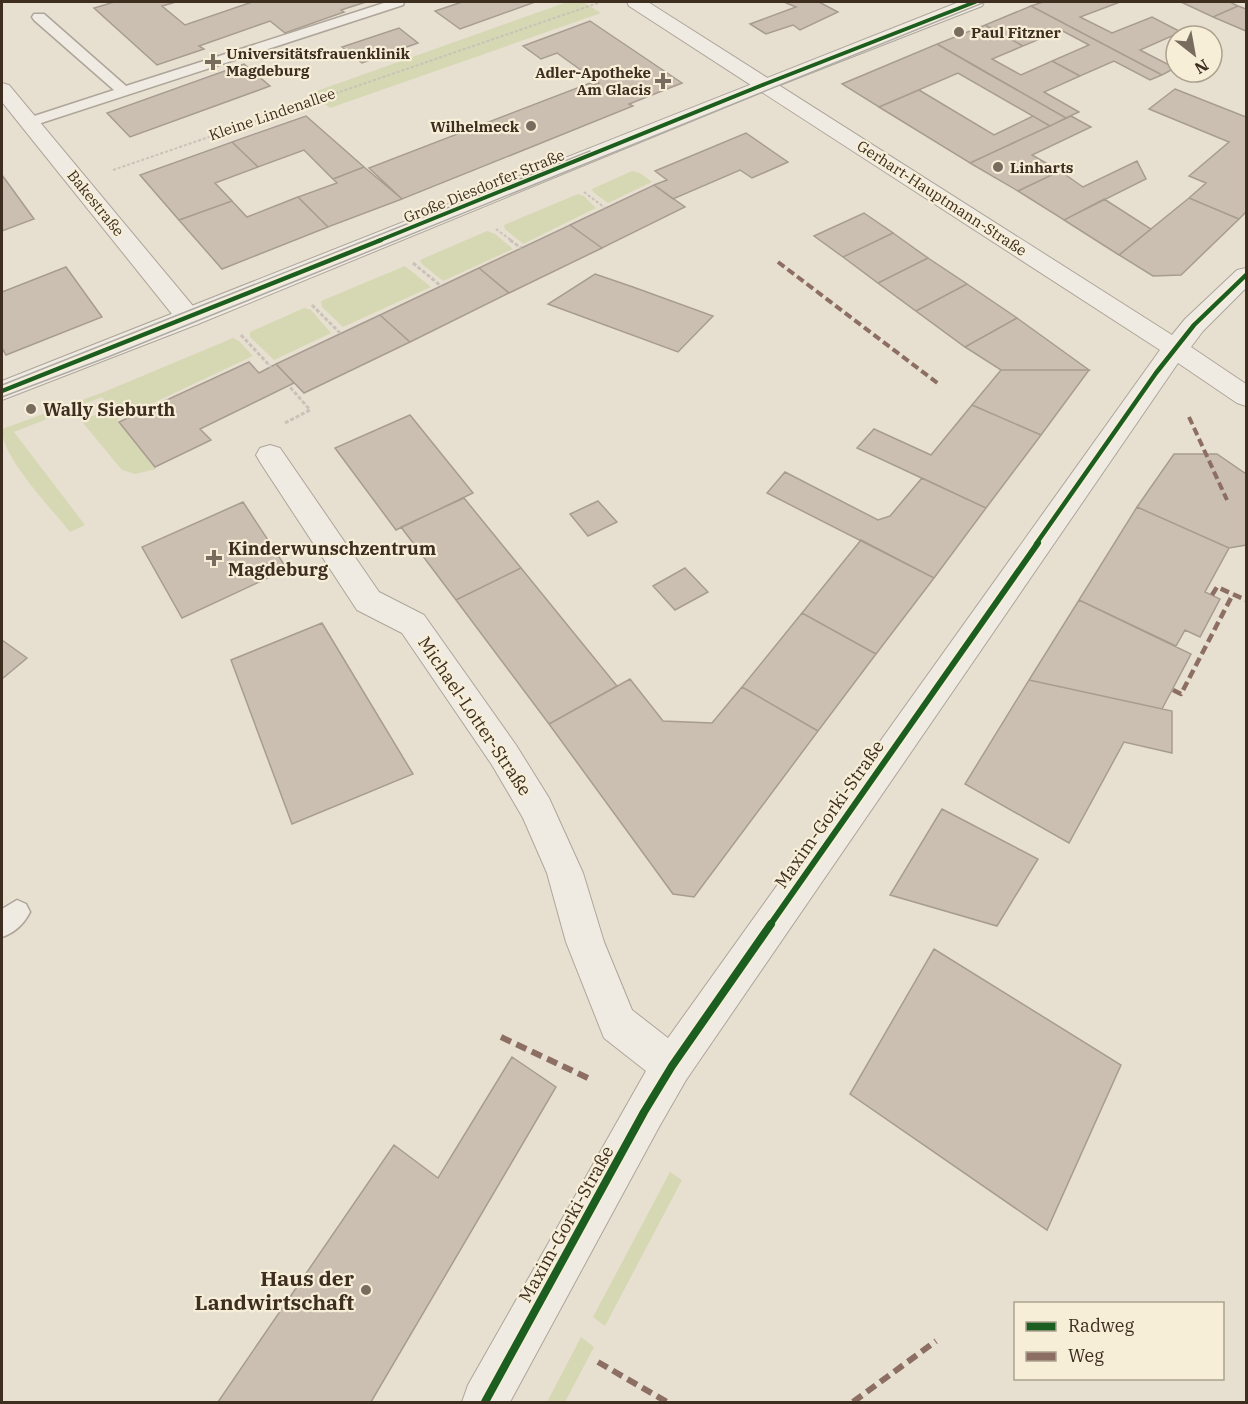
<svg xmlns="http://www.w3.org/2000/svg" width="1248" height="1404" font-family="'IBM Plex Serif',serif">
	<style>
		.green { fill: #d6d7b3 }
		.building { fill: #cbbfb2; stroke: #a89c90; stroke-width: 1.5 }
		.lines { fill: none; stroke-linecap: round; stroke-linejoin: round }
		.service-casing { stroke: #ada599; stroke-width: 3 }
		.minor-casing { stroke: #ada599; stroke-width: 2 }
		.tertiary-casing { stroke: #ada599; stroke-width: 2 }
		.path-far1 { stroke: #c8c2b9; stroke-width: 2; stroke-dasharray: 3 2; stroke-linecap: butt }
		.path { stroke: #c8c2b9; stroke-width: 3; stroke-dasharray: 4 2; stroke-linecap: butt }
		.service { fill: #efebe3; fill-rule: evenodd }
		.minor { fill: #efebe3; fill-rule: evenodd }
		.tertiary { fill: #efebe3; fill-rule: evenodd }
		.tram { stroke: #afaaa2; stroke-width: 1.5 }
		.quiet-far2 { stroke: #8d6e63; stroke-width: 4; stroke-dasharray: 8 4; stroke-linecap: butt }
		.quiet-far1 { stroke: #8d6e63; stroke-width: 4.5; stroke-dasharray: 9 4.5; stroke-linecap: butt }
		.quiet { stroke: #8d6e63; stroke-width: 6; stroke-dasharray: 11 6; stroke-linecap: butt }
		.cycleway-far3-casing { stroke: #f7eed8; stroke-width: 6 }
		.cycleway-far2-casing { stroke: #f7eed8; stroke-width: 8 }
		.cycleway-far1-casing { stroke: #f7eed8; stroke-width: 10 }
		.cycleway-casing { stroke: #f7eed8; stroke-width: 11 }
		.cycleway-far3 { stroke: #1b5e20; stroke-width: 4 }
		.cycleway-far2 { stroke: #1b5e20; stroke-width: 4.5 }
		.cycleway-far1 { stroke: #1b5e20; stroke-width: 6 }
		.cycleway { stroke: #1b5e20; stroke-width: 8 }
		.poi-dot { fill: #786c5e; stroke: #f7eed8; stroke-width: 2 }
		.labels { text-anchor: middle; dominant-baseline: central; stroke-width: 4.5; stroke-linejoin: round; paint-order: stroke }
		.far-poi-label { font-size: 15px; font-weight: bold; fill: #3d2e20; stroke: #f7eed8; text-anchor: start }
		.far-street-label { font-size: 15px; fill: #3d2e20; stroke: #f7eed8 }
		.poi-label { font-size: 18px; font-weight: bold; fill: #3d2e20; stroke: #f7eed8; text-anchor: start }
		.street-label { font-size: 18px; fill: #3d2e20; stroke: #f7eed8 }
		.near-poi-label { font-size: 21px; font-weight: bold; fill: #3d2e20; stroke: #f7eed8; text-anchor: end }
	</style>
	<rect width="100%" height="100%" fill="#e7e0d1"/>
	<path class="green" d="M 567,2 L 583,2 L 601,13 L 330,108 L 311,93 Z
		M 632,171 L 640,173 L 652,182 L 608,203 L 593,192 L 592,189 Z
		M 578,194 L 584,196 L 596,208 L 523,244 L 505,229 L 504,225 Z
		M 487,231 L 495,234 L 513,249 L 443,281 L 422,264 L 420,260 Z
		M 405,266 L 431,287 L 343,327 L 322,307 L 321,301 Z
		M 304,308 L 311,310 L 331,333 L 274,360 L 250,337 L 250,332 Z
		M 233,338 L 239,341 L 253,356 L 117,420 L 156,469 L 135,474 L 122,470 L 83,423 L 87,418 L 111,409 L 102,397 L 14,432 L 85,525 L 70,532 C 52,509 1,457 2,429 L 104,392 Z
		M 670,1172 L 682,1180 L 605,1326 L 593,1317 Z
		M 581,1337 L 594,1347 L 565,1402 L 547,1402 Z"/>
	<path class="building" d="M 114,2 L 176,2 L 162,6 L 185,25 L 252,2 L 366,2 L 341,10 L 344,12 L 285,33 L 270,21 L 199,46 L 204,49 L 157,65 L 94,8 Z
		M 462,2 L 535,2 L 460,29 L 435,11 Z
		M 784,2 L 819,2 L 838,12 L 800,30 L 793,25 L 766,34 L 750,24 L 796,7 Z
		M 1043,2 L 1120,2 L 1080,17 L 1112,33 L 1152,17 L 1181,32 L 1140,50 L 1175,68 L 1162,75 L 1031,6 Z
		M 1181,2 L 1230,2 L 1238,6 L 1213,17 Z
		M 1031,6 L 1162,75 L 1150,80 L 1114,61 L 1080,76 L 1052,61 L 1089,45 L 1061,30 L 1023,46 L 985,25 Z
		M 1238,6 L 1246,9 L 1246,31 L 1213,17 Z
		M 590,21 L 682,83 L 629,104 L 633,106 L 402,199 L 369,168 L 590,83 L 593,85 L 599,83 L 557,53 L 541,59 L 523,46 Z
		M 985,25 L 1023,46 L 992,59 L 1021,75 L 1052,61 L 1080,76 L 1044,92 L 1079,112 L 1066,118 L 937,44 Z
		M 399,28 L 418,43 L 362,63 L 342,47 Z
		M 937,44 L 980,69 L 1066,118 L 1050,126 L 958,73 L 879,107 L 842,84 Z
		M 244,64 L 270,86 L 130,137 L 107,113 Z
		M 1175,89 L 1246,117 L 1246,212 L 1239,219 L 1189,198 L 1206,183 L 1189,176 L 1229,142 L 1149,109 Z
		M 919,90 L 994,135 L 1033,116 L 1050,126 L 970,163 L 879,107 Z
		M 306,116 L 364,167 L 333,179 L 304,150 L 258,167 L 232,142 Z
		M 1071,116 L 1091,127 L 1032,155 L 1060,171 L 1018,191 L 970,163 Z
		M 746,133 L 788,162 L 752,178 L 740,170 L 673,199 L 654,185 L 667,180 L 655,171 Z
		M 232,142 L 258,167 L 215,183 L 232,201 L 179,220 L 140,175 Z
		M 1137,161 L 1146,179 L 1064,220 L 1018,191 L 1060,171 L 1083,187 Z
		M 364,167 L 402,199 L 328,227 L 298,197 L 337,183 L 333,179 Z
		M 2,175 L 34,219 L 2,231 Z
		M 654,185 L 685,207 L 602,248 L 570,225 Z
		M 298,197 L 328,227 L 222,269 L 179,220 L 232,201 L 247,217 Z
		M 1189,198 L 1239,219 L 1181,275 L 1153,276 L 1119,255 Z
		M 1104,199 L 1151,229 L 1119,255 L 1064,220 Z
		M 864,213 L 893,233 L 843,257 L 814,236 Z
		M 570,225 L 602,248 L 509,293 L 479,268 Z
		M 893,233 L 928,258 L 878,283 L 843,257 Z
		M 928,258 L 967,284 L 916,311 L 878,283 Z
		M 66,267 L 102,317 L 6,355 L 2,348 L 2,292 Z
		M 479,268 L 509,293 L 410,342 L 380,315 Z
		M 595,274 L 633,287 L 713,316 L 678,352 L 548,304 Z
		M 967,284 L 1017,318 L 965,347 L 916,311 Z
		M 380,315 L 410,342 L 304,393 L 276,364 Z
		M 1017,318 L 1089,370 L 1001,370 L 965,347 Z
		M 249,362 L 259,373 L 276,364 L 294,383 L 200,429 L 211,440 L 155,467 L 119,422 Z
		M 1001,370 L 1089,370 L 1041,435 L 972,405 Z
		M 972,405 L 1041,435 L 986,508 L 857,448 L 874,429 L 931,455 Z
		M 410,415 L 473,493 L 396,530 L 335,448 Z
		M 1174,454 L 1217,454 L 1246,474 L 1246,545 L 1229,548 L 1137,507 Z
		M 785,472 L 878,520 L 890,516 L 922,478 L 986,508 L 934,578 L 767,493 Z
		M 464,498 L 521,568 L 456,600 L 401,527 Z
		M 598,501 L 617,522 L 588,536 L 570,514 Z
		M 243,502 L 287,569 L 182,618 L 142,547 Z
		M 1137,507 L 1229,548 L 1205,592 L 1220,599 L 1200,637 L 1185,630 L 1176,646 L 1079,600 Z
		M 861,540 L 934,578 L 876,654 L 802,613 Z
		M 521,568 L 617,686 L 549,724 L 456,600 Z
		M 685,568 L 708,592 L 675,610 L 653,586 Z
		M 1079,600 L 1191,654 L 1162,709 L 1029,680 Z
		M 802,613 L 876,654 L 818,731 L 742,687 Z
		M 322,623 L 413,774 L 292,824 L 231,660 Z
		M 2,640 L 27,658 L 2,679 Z
		M 630,679 L 663,721 L 712,723 L 742,687 L 818,731 L 694,897 L 673,894 L 549,724 Z
		M 1029,680 L 1172,711 L 1172,753 L 1124,742 L 1069,843 L 965,784 Z
		M 942,809 L 1038,859 L 997,926 L 890,895 Z
		M 934,949 L 1121,1065 L 1047,1230 L 850,1094 Z
		M 512,1057 L 556,1087 L 371,1402 L 218,1402 L 394,1145 L 438,1178 Z"/>
	<g class="lines">
		<defs>
			<path id="service" d="M 387,2 L 404,2 L 403,5 L 35,125 L 25,125 L 23,122 L 25,119 L 114,90 L 34,20 L 32,17 L 34,14 L 44,14 L 126,86 Z
				M 17,900 L 26,904 L 30,912 C 24,924 14,933 2,937 L 2,909 Z"/>
			<path id="minor" d="M 627,2 L 648,2 L 1172,335 L 1185,319 L 1237,270 L 1246,268 L 1246,288 L 1203,331 L 1191,347 L 1246,384 L 1246,406 L 1237,403 L 1178,363 L 686,1080 L 659,1127 L 510,1402 L 462,1402 L 468,1385 L 646,1071 L 604,1038 L 566,942 L 547,873 L 523,818 L 492,765 L 402,633 L 357,610 L 260,462 L 256,455 L 260,448 L 270,445 L 280,448 L 379,592 L 424,615 L 516,745 L 549,798 L 583,873 L 604,942 L 632,1010 L 668,1038 L 1160,350 L 629,6 Z
				M 2,83 L 9,85 L 198,312 L 202,318 L 198,324 L 189,326 L 180,324 L 2,102 Z"/>
			<path id="tertiary" d="M 959,2 L 984,2 L 982,6 L 772,88 L 198,324 L 2,400 L 2,381 Z"/>
		</defs>
		<use href="#service" class="service-casing"/>
		<use href="#minor" class="minor-casing"/>
		<use href="#tertiary" class="tertiary-casing"/>
		<path class="path-far1" d="M 113,170 L 601,2
			M 584,192 L 605,208
			M 496,229 L 512,241"/>
		<path class="path" d="M 510,240 L 521,248
			M 413,263 L 441,286
			M 312,305 L 341,334
			M 241,335 L 271,367
			M 285,423 L 310,410 L 289,386"/>
		<use href="#service" class="service"/>
		<use href="#minor" class="minor"/>
		<use href="#tertiary" class="tertiary"/>
		<path class="tram" d="M 2,385 L 590,151
			M 2,397 L 108,357 L 985,2"/>
		<path class="quiet-far2" d="M 778,262 L 940,385
			M 1189,417 L 1227,500"/>
		<path class="quiet-far1" d="M 1212,595 L 1217,587 L 1246,600
			M 1173,690 L 1181,694 L 1233,594"/>
		<path class="quiet" d="M 501,1037 L 588,1078
			M 598,1362 L 667,1402
			M 853,1402 L 936,1341"/>
		<defs>
			<path id="cycleway-far3" d="M 378,241 L 765,84 L 975,2"/>
			<path id="cycleway-far2" d="M 2,391 L 381,240
				M 1036,544 L 1156,373 L 1194,325 L 1246,275"/>
			<path id="cycleway-far1" d="M 770,925 L 1038,543"/>
			<path id="cycleway" d="M 485,1402 L 644,1112 L 672,1066 L 771,924"/>
		</defs>
		<use href="#cycleway-far3" class="cycleway-far3-casing"/>
		<use href="#cycleway-far2" class="cycleway-far2-casing"/>
		<use href="#cycleway-far1" class="cycleway-far1-casing"/>
		<use href="#cycleway" class="cycleway-casing"/>
		<use href="#cycleway-far3" class="cycleway-far3"/>
		<use href="#cycleway-far2" class="cycleway-far2"/>
		<use href="#cycleway-far1" class="cycleway-far1"/>
		<use href="#cycleway" class="cycleway"/>
	</g>
	<g class="poi-dot">
		<circle cx="959" cy="32" r="6"/>
		<path d="M210 53h6v6h6v6h-6v6h-6v-6h-6v-6h6z"/>
		<path d="M660 72h6v6h6v6h-6v6h-6v-6h-6v-6h6z"/>
		<circle cx="531" cy="126" r="6"/>
		<circle cx="998" cy="167" r="6"/>
		<circle cx="31" cy="409" r="6"/>
		<path d="M211 549h6v6h6v6h-6v6h-6v-6h-6v-6h6z"/>
		<circle cx="366" cy="1290" r="6"/>
	</g>
	<g class="labels">
		<g class="far-poi-label">
			<text x="971" y="32">Paul Fitzner</text>
			<text x="226" y="53">Universitätsfrauenklinik<tspan x="226" dy="17">Magdeburg</tspan></text>
			<text x="651" y="72" text-anchor="end">Adler-Apotheke<tspan x="651" dy="17">Am Glacis</tspan></text>
			<text x="519" y="126" text-anchor="end">Wilhelmeck</text>
			<text x="1010" y="167">Linharts</text>
		</g>
		<g class="far-street-label">
			<text transform="translate(272 114) rotate(-19)">Kleine Lindenallee</text>
			<text transform="translate(484 186) rotate(-22)">Große Diesdorfer Straße</text>
			<text transform="translate(942 198) rotate(33)">Gerhart-Hauptmann-Straße</text>
			<text transform="translate(96 203) rotate(51)">Bakestraße</text>
		</g>
		<g class="poi-label">
			<text x="43" y="409">Wally Sieburth</text>
			<text x="228" y="548">Kinderwunschzentrum<tspan x="228" dy="21">Magdeburg</tspan></text>
		</g>
		<g class="street-label">
			<text transform="translate(475 716) rotate(56)">Michael-Lotter-Straße</text>
			<text transform="translate(829 814) rotate(-55)">Maxim-Gorki-Straße</text>
			<text transform="translate(566 1224) rotate(-61)">Maxim-Gorki-Straße</text>
		</g>
		<g class="near-poi-label">
			<text x="354" y="1278">Haus der<tspan x="354" dy="24">Landwirtschaft</tspan></text>
		</g>
	</g>
	<rect width="1248" height="1404" fill="none" stroke="#3d2e20" stroke-width="6"/>
	<rect x="1014" y="1302" width="210" height="78" fill="#f7eed8" stroke="#ada18e" stroke-width="1.5"/>
	<rect x="1026" y="1322" width="30" height="9" fill="#1b5e20" stroke="#ada18e" stroke-width="1.5"/>
	<text x="1068" y="1332" font-size="18" fill="#3d2e20">Radweg</text>
	<rect x="1026" y="1352" width="30" height="9" fill="#8d6e63" stroke="#ada18e" stroke-width="1.5"/>
	<text x="1068" y="1362" font-size="18" fill="#3d2e20">Weg</text>
	<g transform="translate(1194 54) rotate(149)"><circle r="28" fill="#f7eed8" stroke="#ada18e" stroke-width="1.5"/>
	<path d="M0-4.5L10 22L0 15L-10 22Z" fill="#786c5e"/>
	<text y="-9" font-size="16" font-weight="bold" text-anchor="middle" fill="#3d2e20">N</text>
	</g>
</svg>
